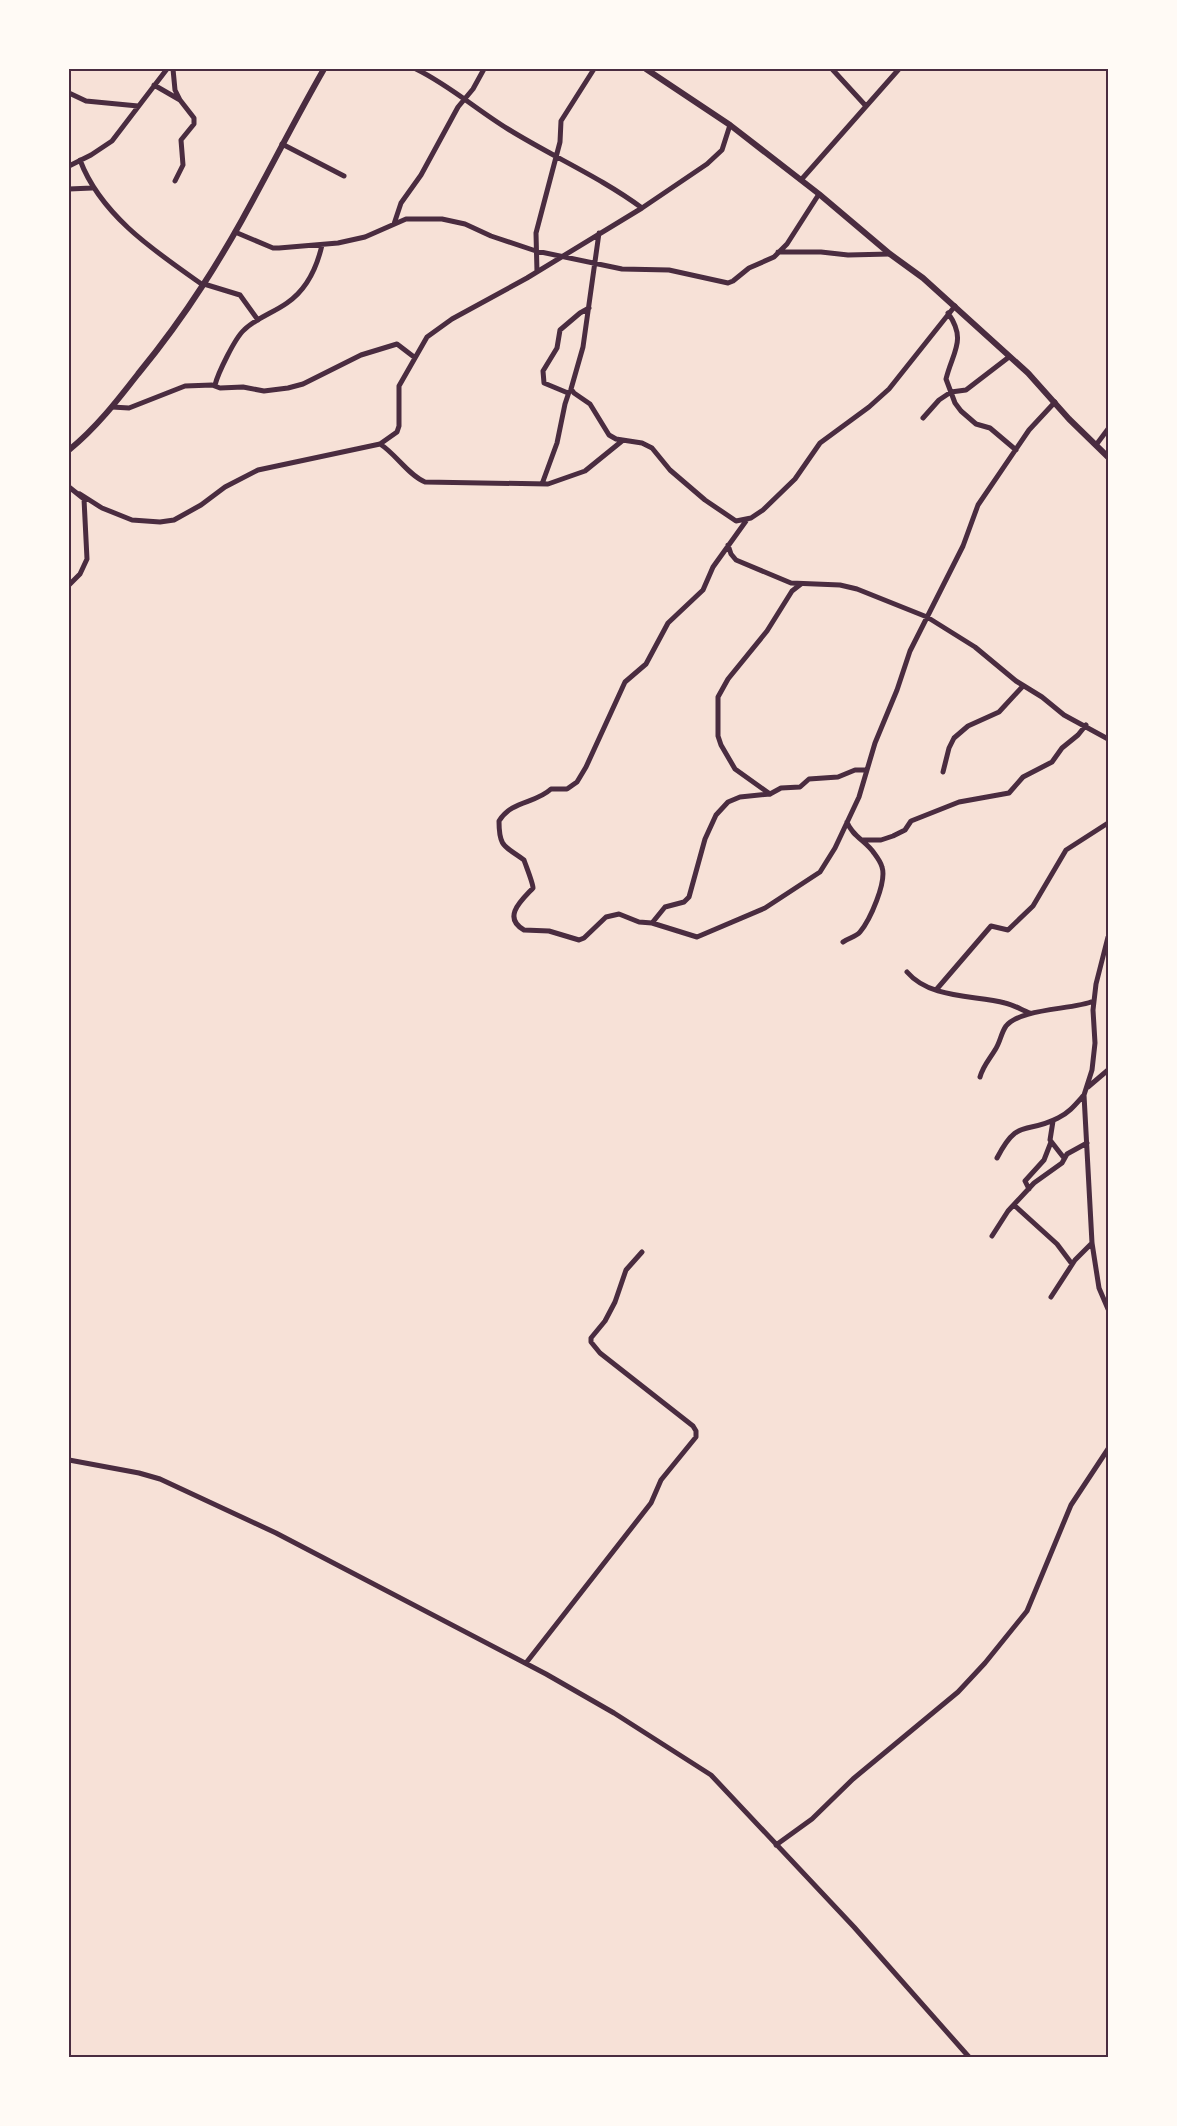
<svg xmlns="http://www.w3.org/2000/svg" width="1177" height="2126" font-family="Mulish,sans-serif">
	<style>
		.lines { fill: none; stroke-linecap: round; stroke-linejoin: round }
		.minor { stroke: #4a2c40; stroke-width: 5 }
		.tertiary { stroke: #4a2c40; stroke-width: 6 }
		.neatline { fill: none; stroke: #4a2c40; stroke-width: 2 }
	</style>
	<rect width="100%" height="100%" fill="#f7e1d7"/>
	<g class="lines">
		<path class="minor" d="M 173,69 L 175,90 L 180,100
			M 416,69 C 449,85 477,110 508,129 C 553,157 600,177 642,208
			M 832,69 L 865,105
			M 154,85 L 180,100 L 194,118 L 194,124 L 181,140 L 183,165 L 175,181
			M 69,93 L 86,101 L 138,106
			M 282,144 L 344,176
			M 80,160 C 101,216 156,252 203,285
			M 69,166 L 91,155 L 112,141 L 167,69
			M 801,180 L 899,69
			M 69,189 L 92,188
			M 394,224 L 401,203 L 421,175 L 458,107 L 473,89 L 484,69
			M 235,232 L 273,248 L 279,248 L 338,243 L 365,237 L 406,219 L 442,219 L 465,224 L 491,236 L 536,251 L 622,269 L 669,270 L 728,283 L 733,281 L 749,268 L 774,257 L 787,244 L 819,194
			M 599,233 L 583,347 L 571,389 L 574,393 L 590,404 L 609,435 L 616,439 L 642,443 L 652,448 L 670,470 L 705,500 L 736,521 L 751,518 L 763,510 L 795,479 L 820,443 L 869,407 L 889,389 L 955,306
			M 778,252 L 821,252 L 848,255 L 890,254
			M 537,272 L 536,233 L 560,142 L 561,121 L 594,69
			M 204,284 L 240,295 L 258,320
			M 948,313 C 967,340 953,351 946,379 L 955,403 L 961,411 L 976,424 L 990,428 L 1016,450
			M 215,385 C 218,373 235,338 244,330 C 256,318 273,313 287,303 C 306,290 317,267 322,245
			M 568,393 L 544,383 L 543,371 L 557,348 L 560,330 L 580,313 L 589,308
			M 112,407 L 129,408 L 185,386 L 212,385 L 220,388 L 243,387 L 264,391 L 288,388 L 303,384 L 361,355 L 397,344 L 414,357
			M 923,418 L 939,400 L 951,392 L 966,390 L 1009,357
			M 380,444 C 396,454 408,475 425,482 L 548,484 L 585,471 L 622,441
			M 1096,445 L 1108,429
			M 542,484 L 557,443 L 565,404 L 569,392
			M 69,487 L 84,499 L 87,559 L 80,574 L 69,585
			M 80,494 L 102,508 L 132,520 L 160,522 L 174,520 L 201,505 L 225,487 L 258,470 L 380,444 L 397,432 L 399,426 L 399,386 L 427,337 L 452,319 L 527,278 L 642,208 L 707,164 L 722,150 L 730,125
			M 746,521 L 713,567 L 703,590 L 668,623 L 646,664 L 625,682 L 586,767 L 577,782 L 567,789 L 551,789 C 535,804 512,800 499,821 C 499,848 505,846 524,860 C 526,866 533,883 533,888 C 523,899 501,917 524,930 L 549,931 L 579,940 L 584,938 L 606,917 L 619,914 L 639,922 L 652,923 L 697,937 L 765,908 L 820,872 L 835,848 L 859,797 L 875,743 L 897,690 L 910,651 L 963,546 L 978,505 L 1029,430 L 1055,402
			M 728,545 L 731,554 L 736,560 L 791,583 L 840,585 L 857,589 L 927,617 L 975,647 L 1016,681 L 1042,697 L 1064,715 L 1108,739
			M 943,772 L 949,748 L 954,738 L 968,726 L 999,712 L 1023,686
			M 770,794 L 735,769 L 721,745 L 718,736 L 718,697 L 728,679 L 767,631 L 792,591 L 801,584
			M 863,840 L 881,840 L 893,836 L 905,830 L 911,821 L 959,802 L 1009,793 L 1023,777 L 1052,762 L 1062,748 L 1078,735 L 1086,725
			M 652,923 L 665,907 L 684,902 L 689,897 L 705,839 L 716,815 L 728,802 L 740,797 L 770,794 L 781,788 L 800,787 L 809,779 L 838,777 L 855,770 L 865,770
			M 1108,937 L 1096,984 L 1093,1010 L 1095,1043 L 1092,1070 L 1084,1095 L 1092,1243 L 1099,1288 L 1108,1309
			M 843,942 C 848,938 856,937 860,932 C 870,920 887,882 882,867 C 881,863 877,857 874,853 C 866,841 852,836 847,822
			M 907,972 C 930,999 974,995 1005,1003 C 1014,1005 1022,1010 1030,1013
			M 936,990 L 991,926 L 1008,930 L 1033,906 L 1066,850 L 1108,823
			M 980,1077 C 983,1066 989,1060 995,1050 C 1000,1043 1001,1033 1006,1026 C 1021,1008 1072,1010 1094,1001
			M 1088,1087 L 1108,1070
			M 1053,1121 L 1050,1140 L 1064,1158
			M 997,1158 C 1018,1117 1025,1135 1058,1118 C 1069,1113 1076,1104 1084,1095
			M 1029,1189 L 1025,1181 L 1044,1160 L 1051,1142
			M 1014,1205 L 1057,1244 L 1072,1264
			M 992,1236 L 1008,1211 L 1034,1183 L 1062,1163 L 1067,1154 L 1087,1143
			M 1051,1297 L 1075,1260 L 1092,1243
			M 69,1460 L 139,1473 L 160,1479 L 276,1533 L 546,1674 L 614,1713 L 711,1775 L 854,1927 L 969,2057
			M 526,1663 L 651,1503 L 661,1480 L 696,1437 L 696,1431 L 693,1426 L 600,1353 L 591,1342 L 591,1338 L 605,1321 L 615,1302 L 626,1270 L 642,1252
			M 776,1845 L 812,1819 L 853,1779 L 958,1692 L 985,1663 L 1027,1611 L 1071,1505 L 1108,1449"/>
		<path class="tertiary" d="M 646,69 L 730,125 L 819,194 L 890,254 L 923,278 L 1028,373 L 1069,419 L 1108,457
			M 69,450 C 96,428 117,401 138,374 C 161,346 183,316 203,285 C 248,216 283,140 324,69"/>
	</g>
	<rect width="1177" height="2126" fill="none" stroke="#fffaf5" stroke-width="140"/>
	<rect x="70" y="70" width="1037" height="1986" class="neatline"/>
</svg>
